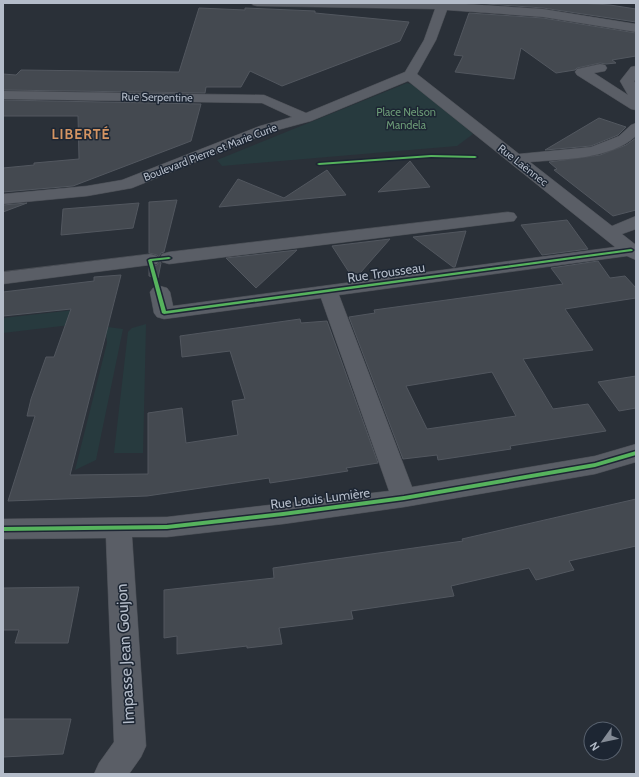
<svg xmlns="http://www.w3.org/2000/svg" width="639" height="777" font-family="Cabin,sans-serif">
<style>
.green{fill:#273a3e}
.building{fill:#444950;stroke:#52575f;fill-rule:evenodd}
.lines{fill:none;stroke-linecap:round;stroke-linejoin:round}
.minor-casing{stroke:#484c53;stroke-width:1}
.minor{fill:#5a5e66;fill-rule:evenodd}
.cycleway-casing{stroke:#1d2633;stroke-width:3}
.cycleway{fill:#56b35d;fill-rule:evenodd}
.labels{text-anchor:middle;dominant-baseline:central;stroke-width:3;stroke-linejoin:round;paint-order:stroke}
.far-street-label{font-size:11px;fill:#b4bcc9;stroke:#1d2633}
.far-park-label{font-size:11px;fill:#6b9a76;stroke:#1d2633}
.street-label{font-size:13px;fill:#b4bcc9;stroke:#1d2633}
.far-district-label{font-size:14px;font-weight:bold;letter-spacing:1px;fill:#d59563;stroke:#1d2633}
.near-street-label{font-size:16px;fill:#b4bcc9;stroke:#1d2633}
</style>
<rect width="100%" height="100%" fill="#2a3038"/>
<g class="green">
<polygon points="407,83 420,87 473,134 457,146 222,166 217,160"/>
<polygon points="101,307 104,321 3,333 3,318"/>
<polygon points="146,324 143,453 114,453 128,332 132,328"/>
<polygon points="108,327 123,329 96,460 75,470 107,343 106,332 87,331"/>
</g>
<g class="building">
<polygon points="473,3 579,3 610,5 636,9 636,22 543,8"/>
<polygon points="199,8 245,10 245,8 315,11 315,13 409,22 400,41 282,86 250,71 241,87 206,87 205,93 3,90 3,74 16,75 21,70 179,72"/>
<polygon points="469,13 543,18 636,33 636,56 612,60 616,63 606,64 600,63 577,68 575,70 556,73 521,48 514,79 455,72 463,56 454,55"/>
<polygon points="3,100 201,104 191,141 73,186 3,192 3,168 34,165 34,163 79,159 78,116 3,116"/>
<polygon points="599,118 626,127 618,135 591,146 545,150"/>
<polygon points="636,138 636,210 613,216 554,170 557,169 549,162 600,155 626,145"/>
<polygon points="410,161 430,187 378,192"/>
<polygon points="327,170 346,195 219,207 238,179 284,198"/>
<polygon points="177,200 164,252 161,253 159,257 157,255 149,253 149,202"/>
<polygon points="27,203 3,212 3,205"/>
<polygon points="139,203 133,228 61,235 63,209"/>
<polygon points="567,220 588,249 542,255 521,225"/>
<polygon points="466,231 455,267 453,267 413,237"/>
<polygon points="390,239 354,280 332,246"/>
<polygon points="297,250 256,288 226,258"/>
<polygon points="160,261 161,263 158,278 149,276 149,267 157,265"/>
<path d="M598 261 610 278 625 276 636 288V298L565 309 593 350 523 359 553 409 588 404 606 431 510 446 511 449 438 460 437 455 403 459 349 317 375 313 374 310 563 284 551 268ZM492 372 516 416 427 429 406 386Z"/>
<polygon points="121,275 70,475 148,474 148,413 182,408 186,443 238,435 232,401 245,399 230,351 182,357 180,336 300,319 301,323 327,321 378,463 346,468 348,471 270,483 269,478 147,496 8,501 35,416 27,416 31,399 46,357 54,357 71,309 3,316 3,292 94,281 94,277"/>
<polygon points="636,376 636,408 619,411 598,382"/>
<polygon points="636,499 636,546 569,561 574,570 536,580 529,568 451,586 454,596 351,611 353,619 279,628 282,644 247,648 247,646 177,654 177,636 164,638 164,590 274,578 273,568 463,541 462,539"/>
<polygon points="79,587 68,643 15,643 19,630 3,630 3,588"/>
<polygon points="3,719 71,719 63,754 3,757"/>
</g>
<g class="lines">
<g class="minor-casing">
<g id="minor">
<path d="M251 3H450L543 9 636 24V32L543 17 447 10 436 40 417 74 519 154 591 147 619 136 631 125 636 123V136C610 160 563 159 530 162L612 226 636 216V229L622 234 636 245V260L627 256 339 295 412 487 595 456 636 444V462L595 474 404 507 283 524 167 537H132L146 746 141 757 129 774H94L99 763 114 742 106 538 3 539V519L167 517 389 491 321 298 164 319 157 317 154 313 150 292 153 288 160 286 167 288 170 292 173 306 615 247 408 81 311 121 270 132 132 188 87 196 3 204V194L87 186 122 180 260 126 292 117 262 103 3 99V91L264 95 306 113 405 72 424 40 435 9 257 6 253 5Z"/>
<polygon points="600,64 605,65 607,68 605,71 594,73 628,95 620,81 631,67 636,66 636,79 634,81 636,84 636,110 631,109 577,75 575,72 577,69"/>
<polygon points="508,212 514,213 517,217 514,221 169,264 162,262 160,258 162,254 169,252"/>
<polygon points="150,254 157,256 159,260 157,264 3,284 3,272"/>
</g>
</g>
<use href="#minor" class="minor"/>
<g class="cycleway-casing">
<g id="cycleway">
<polygon points="431,155 475,156 477,157 475,158 431,157 319,165 317,164 319,163"/>
<polygon points="631,249 633,250 632,251 164,314 162,313 148,260 150,259 169,257 171,258 169,259 152,261 166,311"/>
<polygon points="636,451 636,455 595,467 404,500 283,516 167,529 3,531 3,527 167,525 283,512 404,496 595,463"/>
</g>
</g>
<use href="#cycleway" class="cycleway"/>
</g>
<g class="labels">
<g class="far-street-label">
<text transform="translate(157 97) rotate(1)">Rue Serpentine</text>
<text transform="translate(210 152) rotate(-21)">Boulevard Pierre et Marie Curie</text>
<text transform="translate(523 165) rotate(38)">Rue Laënnec</text>
</g>
<g class="far-park-label">
<text x="406" y="112">Place Nelson<tspan x="406" dy="13">Mandela</tspan></text>
</g>
<g class="street-label">
<text transform="translate(386 272) rotate(-8)">Rue Trousseau</text>
<text transform="translate(320 498) rotate(-7)">Rue Louis Lumière</text>
</g>
<g class="far-district-label">
<text x="81" y="134">LIBERTÉ</text>
</g>
<g class="near-street-label">
<text transform="translate(125 654) rotate(-93)">Impasse Jean Goujon</text>
</g>
</g>
<rect width="639" height="777" fill="none" stroke="#b4bcc9" stroke-width="8"/>
<g transform="translate(603 741) rotate(237)"><circle r="19" fill="#1d2633" stroke="#59626f"/>
<path d="M0-3L7 15L0 10L-7 15Z" fill="#848b96"/>
<text y="-6" font-size="11" font-weight="bold" text-anchor="middle" fill="#b4bcc9">N</text>
</g>
</svg>
